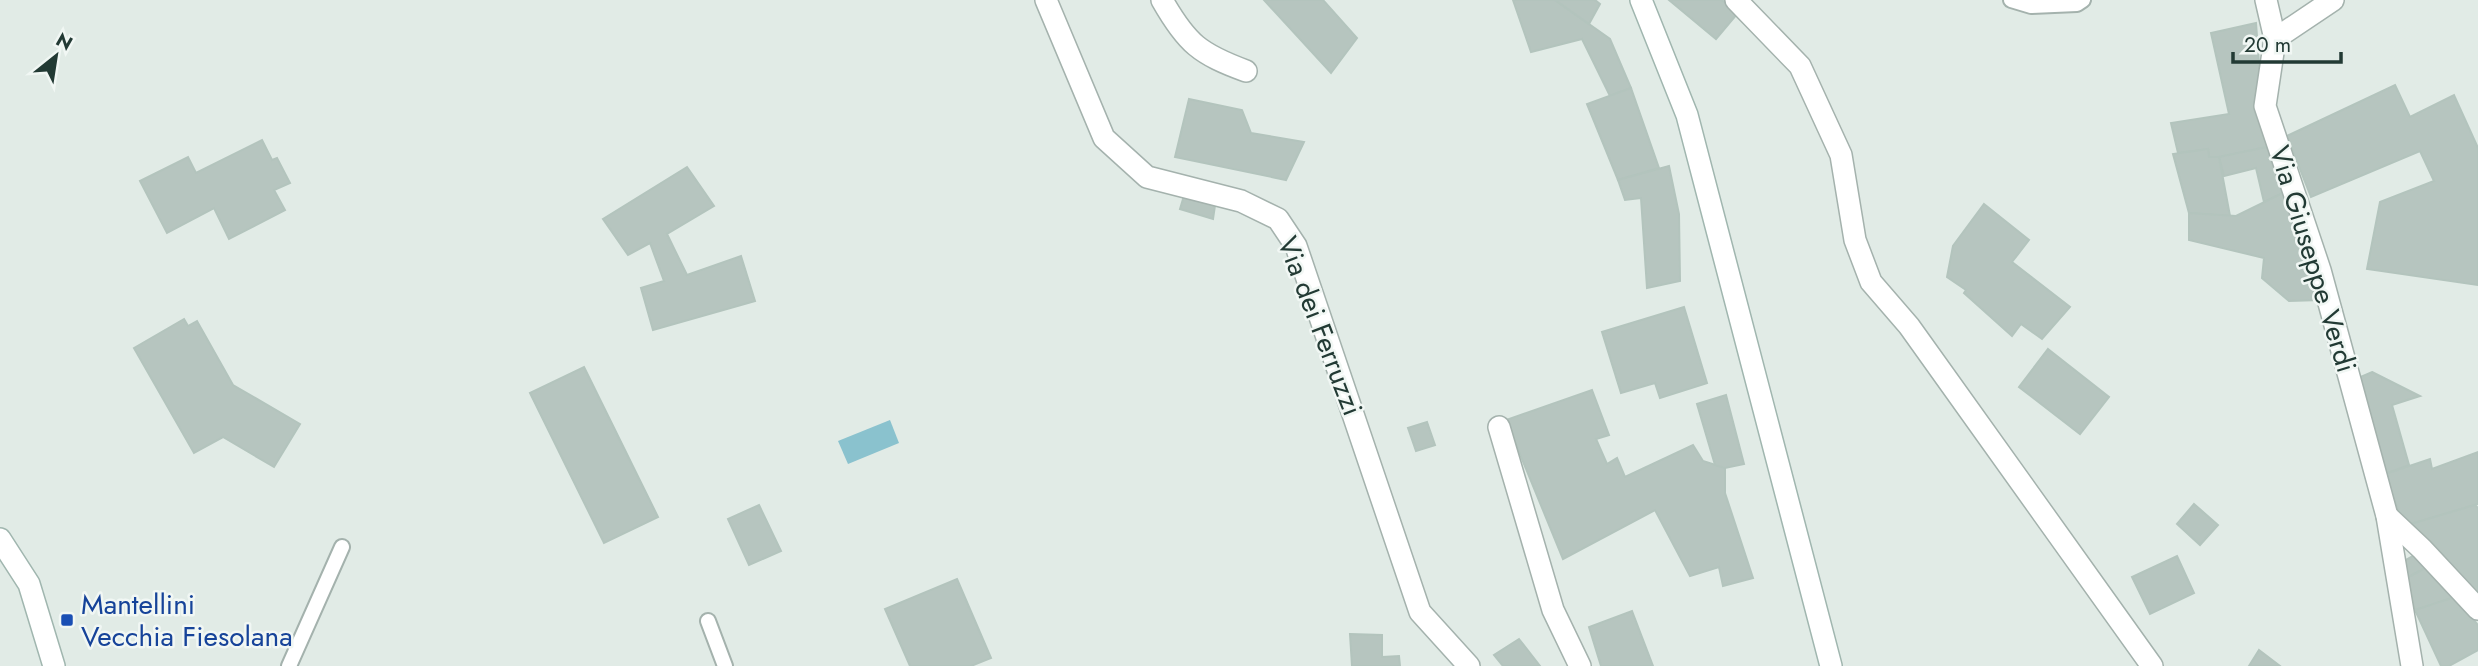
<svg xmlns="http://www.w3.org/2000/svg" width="2478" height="666" font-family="Jost,sans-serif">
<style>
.water{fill:#8ac2ce}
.building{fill:#b6c5bf;stroke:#b3c4bd;stroke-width:2}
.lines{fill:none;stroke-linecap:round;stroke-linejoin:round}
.service-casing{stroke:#a4b2ad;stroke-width:18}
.minor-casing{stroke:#a4b2ad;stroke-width:24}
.secondary-casing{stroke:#a0b6af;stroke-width:24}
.service{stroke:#fff;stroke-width:14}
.minor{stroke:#fff;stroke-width:21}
.secondary{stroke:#fff;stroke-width:21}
.transit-dot{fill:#1a4fb4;stroke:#f1f7f4;stroke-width:2.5}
.labels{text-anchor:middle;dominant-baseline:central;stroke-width:5;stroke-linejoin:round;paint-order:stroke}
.street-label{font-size:28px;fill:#223a34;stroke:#f1f7f4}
.transit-label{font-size:28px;fill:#164399;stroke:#f1f7f4;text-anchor:start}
</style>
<rect width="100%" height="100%" fill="#e1ebe6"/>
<polygon class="water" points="890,420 899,443 848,464 838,441"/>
<g class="building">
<polygon points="1264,0 1323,0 1357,38 1331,73"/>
<polygon points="1513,0 1555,0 1610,39 1631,88 1610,96 1582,39 1531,52"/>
<polygon points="1555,0 1595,0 1600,4 1589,24"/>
<polygon points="1669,0 1722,0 1738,13 1716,39"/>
<polygon points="2256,23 2263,116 2272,146 2219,157 2209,157 2208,149 2178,153 2171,123 2229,114 2211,33"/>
<polygon points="2395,85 2410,117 2454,95 2478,148 2478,285 2367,269 2380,202 2434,181 2420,151 2311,197 2287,136"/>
<polygon points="1631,88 1659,168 1618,180 1587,104"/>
<polygon points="1189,99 1242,110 1251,133 1304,142 1286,180 1175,157"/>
<polygon points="262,140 272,160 277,158 290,183 274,190 285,210 229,239 214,208 167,233 140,181 188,157 196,173"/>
<polygon points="2272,146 2287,191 2264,202 2256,168 2224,176 2219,157"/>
<polygon points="2208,149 2209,157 2219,157 2230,216 2189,213 2173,154"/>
<polygon points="1669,166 1679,214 1680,281 1647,288 1641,198 1625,200 1618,180"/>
<polygon points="687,167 714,206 667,234 687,275 741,256 755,301 653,330 641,288 664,281 650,243 628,255 603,219"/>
<polygon points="1186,189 1216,199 1213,219 1180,209"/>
<polygon points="2287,191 2320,300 2289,301 2262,278 2264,258 2189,240 2189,213 2236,216"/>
<polygon points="1984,204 2029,240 2012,262 2070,307 2042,339 2021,324 2012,336 1964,293 1966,290 1947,277 1953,246"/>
<polygon points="1684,307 1707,383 1660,398 1655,383 1621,393 1602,332"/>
<polygon points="184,319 188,326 197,321 233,385 300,424 274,467 223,437 194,453 134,348"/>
<polygon points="2048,349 2109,397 2080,434 2019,387"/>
<polygon points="584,367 658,517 604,543 530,393"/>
<polygon points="2372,372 2420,396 2392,405 2409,465 2385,474 2358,378"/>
<polygon points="1592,390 1609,435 1596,439 1607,464 1617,458 1625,477 1693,445 1703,461 1725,468 1725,493 1753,578 1723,586 1719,567 1690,576 1655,510 1563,559 1506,420"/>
<polygon points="1726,395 1744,464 1725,468 1715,465 1697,404"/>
<polygon points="1427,422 1435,445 1416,451 1408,428"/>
<polygon points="2478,452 2478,504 2404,526 2385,474 2430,459 2432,469"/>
<polygon points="2194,504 2218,525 2200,545 2177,524"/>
<polygon points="759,505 781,551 749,565 728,519"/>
<polygon points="2475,505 2478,508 2478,591 2473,595 2404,526"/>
<polygon points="2420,552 2429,566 2405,579 2397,565"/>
<polygon points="2177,556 2194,593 2150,614 2132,577"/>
<polygon points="2429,566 2455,597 2415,610 2405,579"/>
<polygon points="957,579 991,658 971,666 910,666 885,609"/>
<polygon points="2455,597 2478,625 2478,650 2449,666 2441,666 2415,610"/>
<polygon points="1632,611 1653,666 1601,666 1589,627"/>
<polygon points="1350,634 1382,635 1382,657 1399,656 1400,666 1352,666"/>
<polygon points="1519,639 1540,666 1503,666 1494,655"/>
<polygon points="2259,650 2280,666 2249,666"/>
</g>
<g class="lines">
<g class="service-casing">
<g id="service">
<polyline points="2011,0 2031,6 2077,4 2083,0"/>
<polyline points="708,621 725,666"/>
<polyline points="289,666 342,547"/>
</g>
</g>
<g class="minor-casing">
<g id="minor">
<polyline points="1046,0 1104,138 1147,177 1241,201 1278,219 1296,246 1420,612 1469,666"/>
<path d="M1162 0C1187 44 1200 54 1246 71"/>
<polyline points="1736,0 1800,66 1841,155 1855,240 1871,282 1909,326 2152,666"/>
<polyline points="2266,0 2275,39 2265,106 2320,270 2387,516 2412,666"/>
<polyline points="2275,39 2333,0"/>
<polyline points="1499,427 1553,610 1580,666"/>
<polyline points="2387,516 2422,549 2478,609"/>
</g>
</g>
<g class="secondary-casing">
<g id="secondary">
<polyline points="1641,0 1687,115 1831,666"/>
<polyline points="0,539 29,584 54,666"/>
</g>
</g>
<use href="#service" class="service"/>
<use href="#minor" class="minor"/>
<use href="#secondary" class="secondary"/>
</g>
<rect class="transit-dot" x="60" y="613" width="14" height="14" rx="3.5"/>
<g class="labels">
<g class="street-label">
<text transform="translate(2313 259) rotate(73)">Via Giuseppe Verdi</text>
<text transform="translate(1320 326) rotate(69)">Via dei Ferruzzi</text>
</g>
<g class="transit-label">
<text x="81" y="604">Mantellini<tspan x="81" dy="32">Vecchia Fiesolana</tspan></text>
</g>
</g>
<g transform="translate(56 56) rotate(30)" stroke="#f1f7f4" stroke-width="5" paint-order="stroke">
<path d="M0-5L12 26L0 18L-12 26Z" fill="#223a34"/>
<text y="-10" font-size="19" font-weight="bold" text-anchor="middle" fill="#223a34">N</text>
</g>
<path d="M2233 52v10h108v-10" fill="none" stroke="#223a34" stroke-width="3.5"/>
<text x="2244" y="52" font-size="21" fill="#223a34" stroke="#f1f7f4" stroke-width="5" paint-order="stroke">20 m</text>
</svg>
